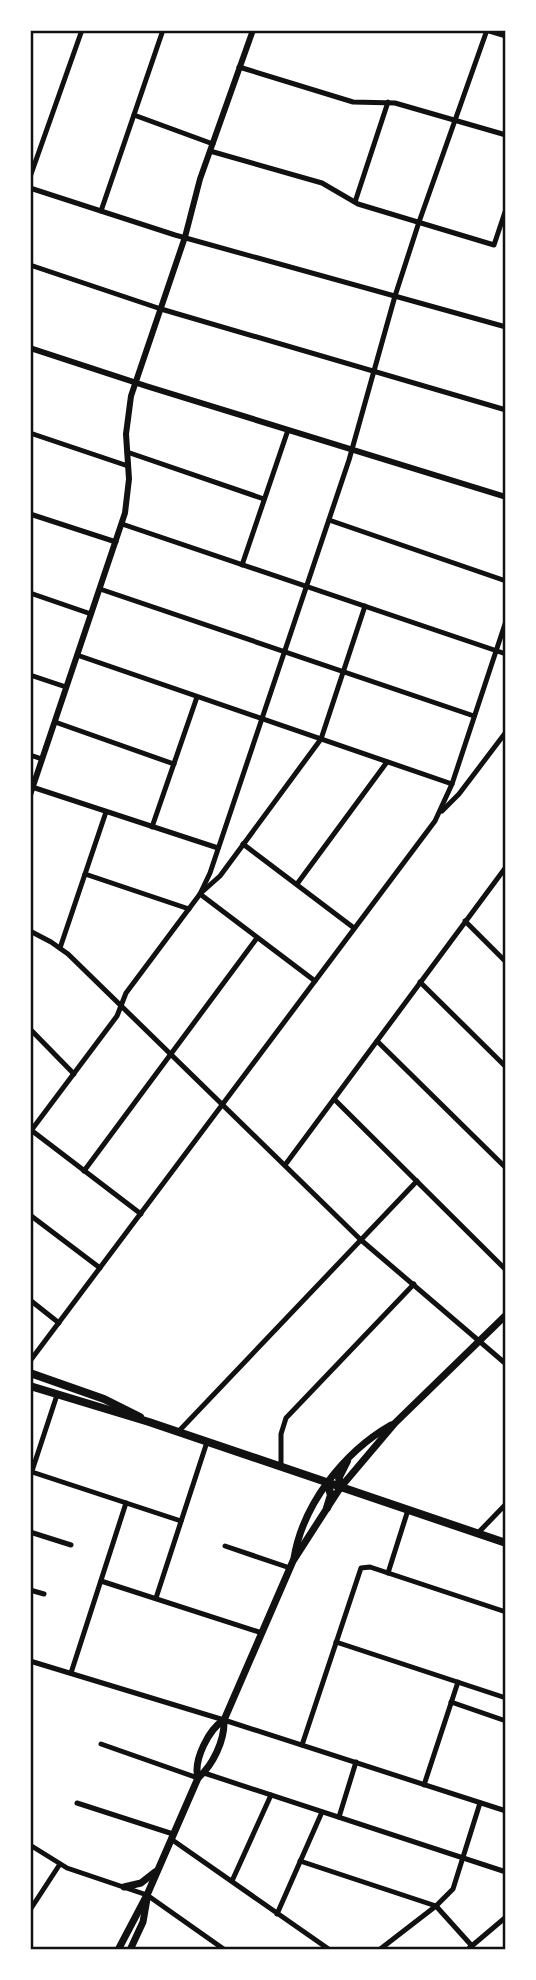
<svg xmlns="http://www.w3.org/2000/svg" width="536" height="1980" font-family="Lato,sans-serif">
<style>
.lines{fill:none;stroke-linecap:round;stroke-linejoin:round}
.minor{stroke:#111;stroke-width:5}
.tertiary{stroke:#111;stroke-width:6}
.secondary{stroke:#111;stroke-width:7}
.primary{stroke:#111;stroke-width:8}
.neatline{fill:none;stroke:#111;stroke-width:2.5}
</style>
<rect width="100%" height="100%" fill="#fff"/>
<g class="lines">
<g class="minor">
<polyline points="486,30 506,36"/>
<polyline points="239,67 353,102 395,103 506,135"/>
<polyline points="134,115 213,144"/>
<polyline points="210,151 322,183 358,204 494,245 506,209"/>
<polyline points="30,177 82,30"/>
<polyline points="30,188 175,235 506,327"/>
<polyline points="355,202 388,102"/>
<polyline points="101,211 163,30"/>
<polyline points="30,265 161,309 506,410"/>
<polyline points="30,433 128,466"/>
<polyline points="127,452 264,499"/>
<polyline points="30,514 116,542"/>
<polyline points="329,520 506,581"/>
<polyline points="122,524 506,654"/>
<polyline points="242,565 288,430"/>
<polyline points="100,589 474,716"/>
<polyline points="30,593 91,614"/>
<polyline points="77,655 452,784"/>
<polyline points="30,675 66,687"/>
<polyline points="55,722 174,764"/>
<polyline points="30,755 42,759"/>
<polyline points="32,787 218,848"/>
<polyline points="442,811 459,794 506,732"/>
<polyline points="152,827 197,697"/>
<polyline points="243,844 354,928"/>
<polyline points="85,874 189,909"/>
<polyline points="297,884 387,762"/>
<polyline points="202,892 220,876 321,739 365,606"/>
<polyline points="200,894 315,981"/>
<polyline points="465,921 506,962"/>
<polyline points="30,931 51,942 68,954 361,1240 506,1364"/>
<polyline points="60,948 106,812"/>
<polyline points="420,982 506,1067"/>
<polyline points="30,1029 74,1074"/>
<polyline points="377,1041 506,1168"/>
<polyline points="334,1099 506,1270"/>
<polyline points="31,1130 141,1214"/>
<polyline points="30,1132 117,1016 126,993 200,894 210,873 349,460 395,296 419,222 487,30"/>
<polyline points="285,1165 506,867"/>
<polyline points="84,1171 257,938"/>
<polyline points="30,1215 100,1268"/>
<polyline points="30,1300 59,1323"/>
<polyline points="30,1361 435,821 452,784 506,621"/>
<polyline points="178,1432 417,1181"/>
<polyline points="281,1467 281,1434 286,1418 414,1284"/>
<polyline points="32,1472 181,1521"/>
<polyline points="30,1477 57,1395"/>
<polyline points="30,1532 71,1545"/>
<polyline points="477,1534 506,1504"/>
<polyline points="225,1546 290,1568"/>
<polyline points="388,1573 408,1510"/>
<polyline points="101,1581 262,1633"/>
<polyline points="30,1590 44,1594"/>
<polyline points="156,1598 207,1442"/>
<polyline points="336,1642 506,1698"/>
<polyline points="30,1661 224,1720 506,1811"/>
<polyline points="71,1673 126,1503"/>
<polyline points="451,1702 506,1721"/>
<polyline points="101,1744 198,1778"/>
<polyline points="302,1745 361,1568 370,1567 506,1612"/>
<polyline points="204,1773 506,1872"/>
<polyline points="424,1785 458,1682"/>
<polyline points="77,1803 173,1834"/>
<polyline points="339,1817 356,1762"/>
<polyline points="171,1839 330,1950"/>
<polyline points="30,1845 67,1868 147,1895 225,1950"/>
<polyline points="300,1861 436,1906 472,1946"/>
<polyline points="232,1881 271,1795"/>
<polyline points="30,1910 60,1864"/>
<polyline points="277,1914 322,1812"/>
<polyline points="379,1950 436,1906 453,1889 480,1803"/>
<polyline points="467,1950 506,1917"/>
</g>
<g class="tertiary">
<polyline points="30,348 146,386 506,497"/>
<polyline points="30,795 125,513 129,479 126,434 131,396 185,237 200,179 253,30"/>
</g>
<g class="secondary">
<path d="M294 1558C303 1504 344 1452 391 1425"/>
<path d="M198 1778C193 1760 209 1729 224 1720"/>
<polyline points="124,1887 141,1883 155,1872"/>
<path d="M118 1950 147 1895 198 1778C213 1765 225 1740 224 1720L293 1561 340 1488 395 1423 506 1315"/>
<polyline points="130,1950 143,1922 147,1899"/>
</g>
<g class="primary">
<polyline points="30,1373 104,1399 140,1417"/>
<polyline points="30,1386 149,1422 506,1543"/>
<polyline points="327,1483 331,1495 327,1508"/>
<polyline points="340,1488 339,1477 347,1461"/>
</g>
</g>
<rect width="536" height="1980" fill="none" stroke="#ffffff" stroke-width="63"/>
<rect x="32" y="32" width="472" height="1916" class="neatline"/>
</svg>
